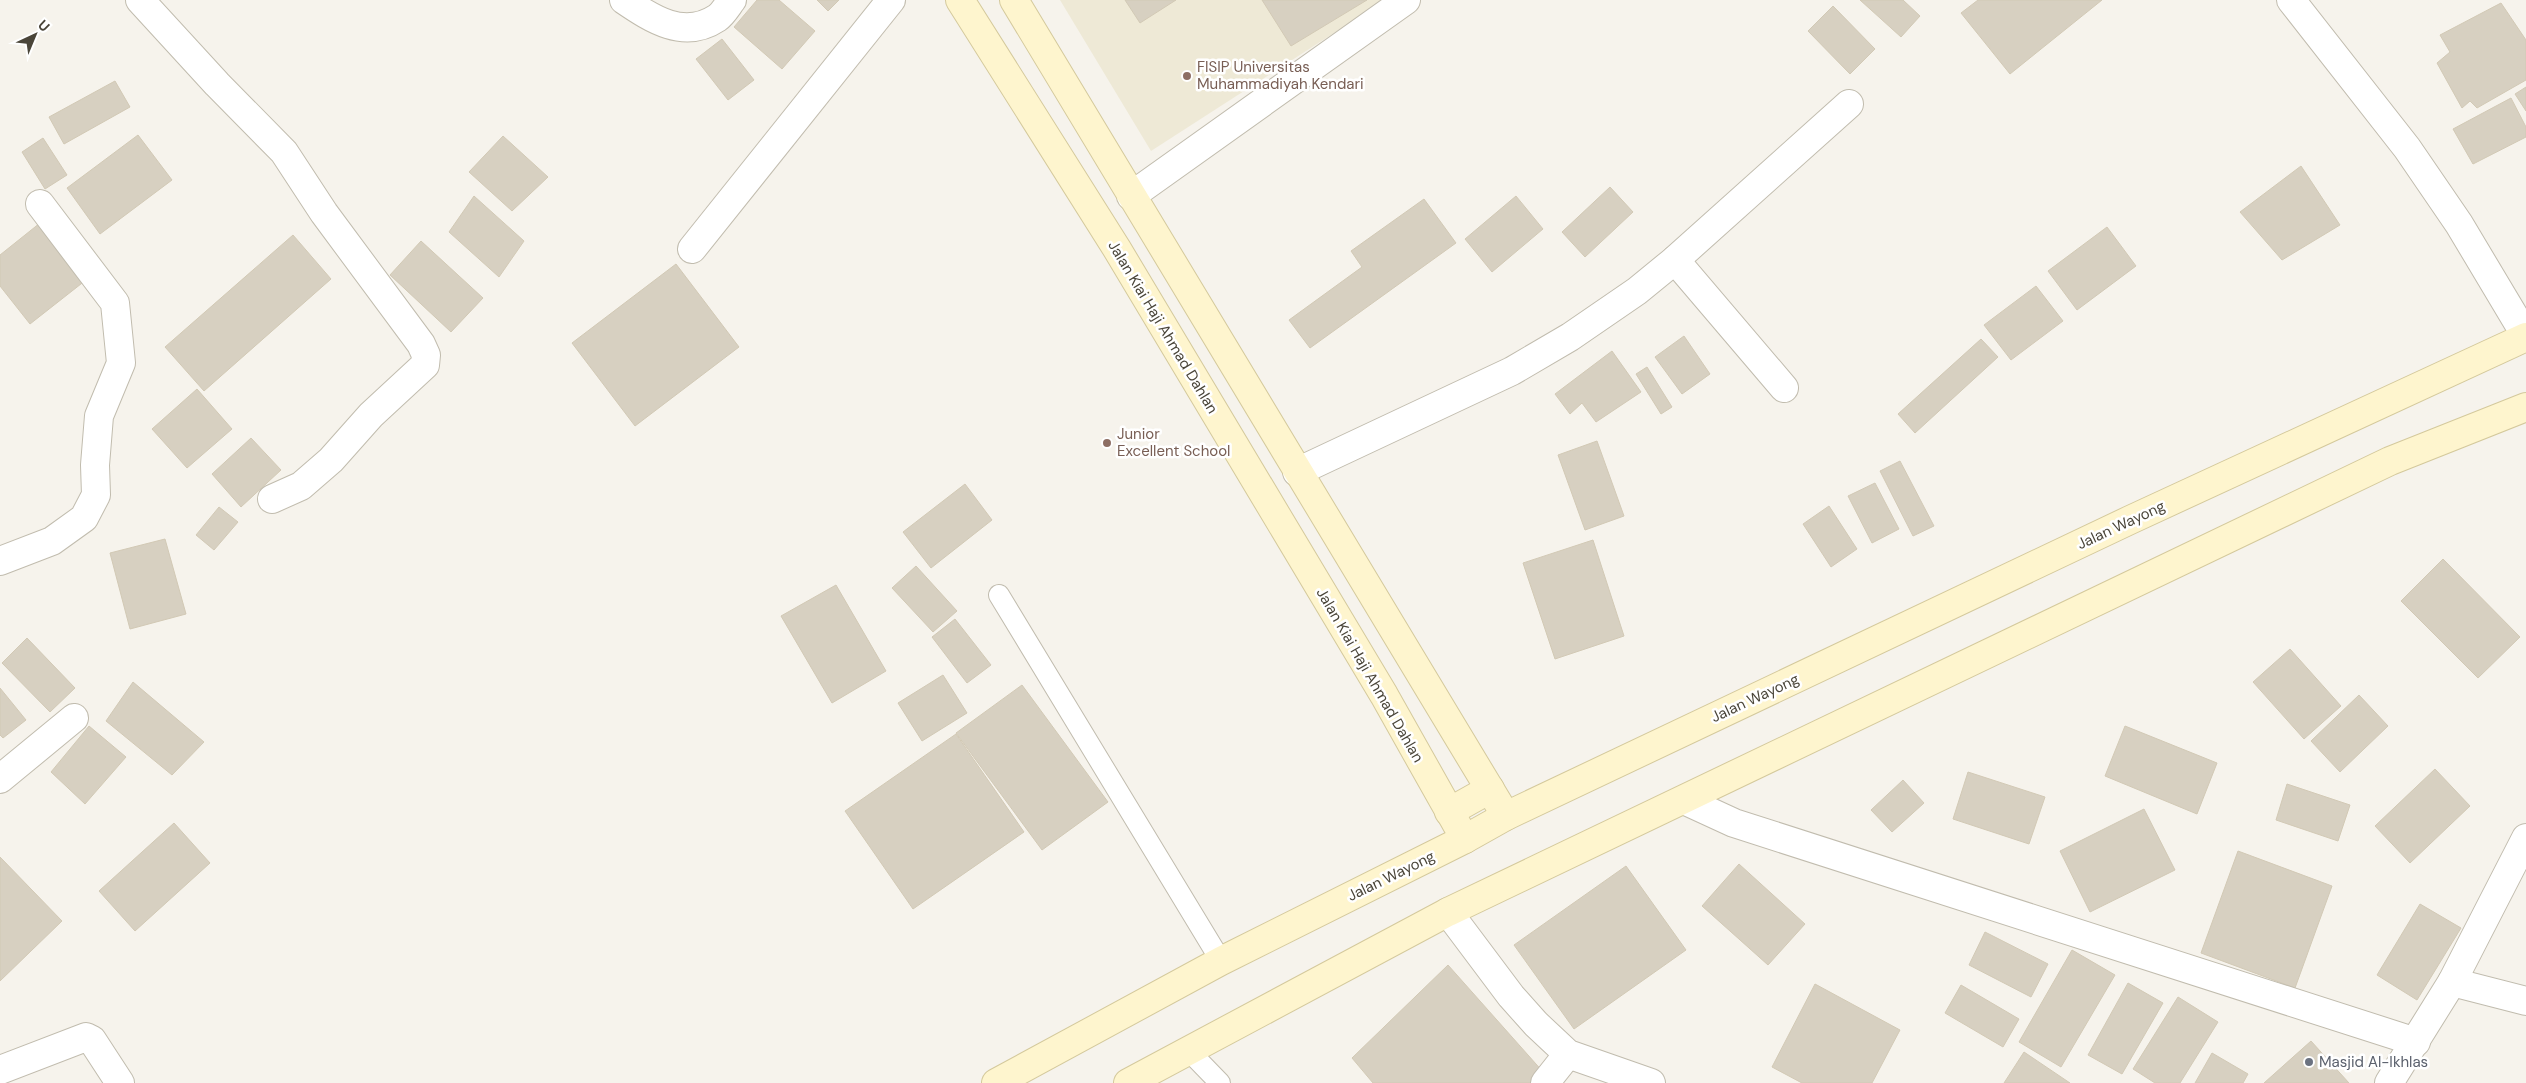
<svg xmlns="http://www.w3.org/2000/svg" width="2526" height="1083" font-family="'DM Sans',sans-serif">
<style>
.education{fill:#eee9d6}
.building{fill:#d7d0c1;stroke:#d2c9b5}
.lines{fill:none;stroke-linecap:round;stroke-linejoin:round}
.lane-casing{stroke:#c1bcae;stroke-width:22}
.street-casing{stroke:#c1bcae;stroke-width:30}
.secondary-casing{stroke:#d4c99c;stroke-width:30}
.lane{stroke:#fff;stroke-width:20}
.street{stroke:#fff;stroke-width:28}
.secondary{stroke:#fef5ce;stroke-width:28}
.education-dot{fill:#8d6e63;stroke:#fff;stroke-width:2}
.worship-dot{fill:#6b7280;stroke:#fff;stroke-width:2}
.labels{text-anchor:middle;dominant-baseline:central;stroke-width:5;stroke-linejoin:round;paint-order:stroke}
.education-label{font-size:15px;fill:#785e54;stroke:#fff;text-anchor:start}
.street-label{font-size:15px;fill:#4a4539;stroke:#fff}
.worship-label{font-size:15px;fill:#5b616d;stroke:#fff;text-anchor:start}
</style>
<rect width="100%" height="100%" fill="#f6f3ec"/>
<polygon class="education" points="1060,0 1385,0 1151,151"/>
<g class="building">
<polygon points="757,0 779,0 815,31 782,69 734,27"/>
<polygon points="817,0 839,0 828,11"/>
<polygon points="1125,0 1176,0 1140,23"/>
<polygon points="1262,0 1367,0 1291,46"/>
<polygon points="1860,0 1903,0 1920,16 1901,37"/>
<polygon points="1978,0 2102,0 2010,74 1961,13"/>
<polygon points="2501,3 2526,40 2526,80 2477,108 2470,101 2462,108 2437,63 2450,52 2440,35"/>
<polygon points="1833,6 1875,49 1850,74 1808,31"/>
<polygon points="722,39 754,80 728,100 696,59"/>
<polygon points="115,81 130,107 64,144 49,117"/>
<polygon points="2526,87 2526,111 2515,94"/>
<polygon points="2511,98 2526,127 2526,137 2473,164 2453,129"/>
<polygon points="138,135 172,180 100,234 67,188"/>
<polygon points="503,136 548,177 512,211 469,172"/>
<polygon points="43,138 67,175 45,189 22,152"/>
<polygon points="2301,166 2340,225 2282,260 2240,212"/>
<polygon points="1610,187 1633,212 1585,257 1562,232"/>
<polygon points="474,196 524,241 499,277 449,232"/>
<polygon points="1516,196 1543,229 1492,272 1465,239"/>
<polygon points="1424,199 1456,243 1310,348 1289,320 1362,267 1351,251"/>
<polygon points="40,223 86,280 30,324 0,286 0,255"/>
<polygon points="2107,227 2136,266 2077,310 2048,271"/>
<polygon points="293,235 331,279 204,391 165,347"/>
<polygon points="421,241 483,298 451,332 390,275"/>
<polygon points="676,264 739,347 635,426 572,343"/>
<polygon points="2036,286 2063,321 2011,360 1984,325"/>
<polygon points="1684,336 1710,374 1682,394 1655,357"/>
<polygon points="1981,339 1998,357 1915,433 1898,414"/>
<polygon points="1612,351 1641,392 1596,422 1582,403 1570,414 1555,394"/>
<polygon points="1647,367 1672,407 1661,414 1636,374"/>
<polygon points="197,389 232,429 187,468 152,429"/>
<polygon points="251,438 281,470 241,507 212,474"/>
<polygon points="1597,441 1624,516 1585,530 1558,455"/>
<polygon points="1900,461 1934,526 1913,536 1880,471"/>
<polygon points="1875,483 1899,529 1872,543 1848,496"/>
<polygon points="965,484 992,520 931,568 903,532"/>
<polygon points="1829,506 1857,549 1831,567 1803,524"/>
<polygon points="219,507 238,522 214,550 196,535"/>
<polygon points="165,539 186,614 130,629 110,553"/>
<polygon points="1593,540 1624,636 1555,659 1523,563"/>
<polygon points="2443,559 2520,637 2478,678 2401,601"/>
<polygon points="916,566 957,611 933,632 892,588"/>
<polygon points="836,585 886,671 832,703 781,616"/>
<polygon points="955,619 991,665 967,683 932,637"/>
<polygon points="27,638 75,688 50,712 2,663"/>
<polygon points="2290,649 2341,706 2304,739 2253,682"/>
<polygon points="943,675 967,713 922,741 898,703"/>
<polygon points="133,682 204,742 172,775 106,721"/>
<polygon points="1022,685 1108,802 1042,850 956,733"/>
<polygon points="0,688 26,720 3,738 0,735"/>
<polygon points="2359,695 2388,726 2340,772 2311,741"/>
<polygon points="89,726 126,757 85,804 51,772"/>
<polygon points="2125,726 2217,763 2197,814 2105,776"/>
<polygon points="956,734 1024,832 913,909 845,811"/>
<polygon points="2435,769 2470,806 2410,863 2375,826"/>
<polygon points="1968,772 2045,797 2029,844 1953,819"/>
<polygon points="1903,780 1924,803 1892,832 1871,810"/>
<polygon points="2287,784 2350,805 2338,841 2276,820"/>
<polygon points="2144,809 2175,870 2090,912 2060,851"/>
<polygon points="174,823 210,863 135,931 99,891"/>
<polygon points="2238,851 2332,886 2295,988 2201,953"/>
<polygon points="0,857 62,921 0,981"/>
<polygon points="1739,864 1805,924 1768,965 1702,906"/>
<polygon points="1626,866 1686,950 1574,1029 1514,945"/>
<polygon points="2420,904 2461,928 2417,1000 2377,975"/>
<polygon points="1985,932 2048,964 2031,997 1969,965"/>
<polygon points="2072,950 2115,975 2061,1067 2019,1042"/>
<polygon points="1448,965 1544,1073 1535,1083 1373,1083 1352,1058"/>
<polygon points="2128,983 2163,1003 2122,1074 2088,1055"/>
<polygon points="1815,984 1900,1030 1872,1083 1802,1083 1772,1067"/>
<polygon points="1961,985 2019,1019 2003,1047 1945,1013"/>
<polygon points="2178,997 2218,1022 2180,1083 2155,1083 2133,1069"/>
<polygon points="2311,1041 2349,1083 2264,1083"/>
<polygon points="2024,1052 2070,1083 2004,1083"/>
<polygon points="2212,1053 2248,1074 2243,1083 2195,1083"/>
</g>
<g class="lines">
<g class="lane-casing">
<g id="lane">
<polyline points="999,595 1221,961"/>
<polyline points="1189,1051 1220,1083"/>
</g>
</g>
<g class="street-casing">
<g id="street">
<polyline points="140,0 217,84 284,152 324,213 421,344 426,355 425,365 371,415 331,460 301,486 272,499"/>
<path d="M624 0C652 19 684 40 717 18 723 14 728 5 732 0"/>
<polyline points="2291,0 2407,148 2459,224 2526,336"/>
<polyline points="1131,196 1406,0"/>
<polyline points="692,249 891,0"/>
<polyline points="1675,260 1784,388"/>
<polyline points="1297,472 1512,371 1570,337 1637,291 1675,260 1849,104"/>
<polyline points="0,561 52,541 84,518 96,495 95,465 99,416 121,363 115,303 40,204"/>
<polyline points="0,779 74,718"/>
<polyline points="1684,800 1734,823 2416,1042"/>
<polyline points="1448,912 1511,996 1536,1024 1568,1054 1651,1083"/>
<polyline points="2452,982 2526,1001"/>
<polyline points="0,1070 86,1037 92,1040 120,1083"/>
<polyline points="1545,1083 1568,1054"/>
<polyline points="2389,1083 2452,982 2526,838"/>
</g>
</g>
<g class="secondary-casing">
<g id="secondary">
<polyline points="960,0 1117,249 1384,695 1465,839"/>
<polyline points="1014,0 1506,816"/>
<polyline points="1449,812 1490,789"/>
<polyline points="996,1083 1221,961 1465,839 1506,816 2130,520 2526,337"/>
<polyline points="1128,1083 1448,912 2390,461 2526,407"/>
</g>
</g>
<use href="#lane" class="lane"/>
<use href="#street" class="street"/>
<use href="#secondary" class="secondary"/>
</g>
<g class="education-dot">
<circle cx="1187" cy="76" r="5"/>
<circle cx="1107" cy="443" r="5"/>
</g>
<circle class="worship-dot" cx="2309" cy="1062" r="5"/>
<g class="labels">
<g class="education-label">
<text x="1197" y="67">FISIP Universitas<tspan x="1197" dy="17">Muhammadiyah Kendari</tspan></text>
<text x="1117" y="434">Junior<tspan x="1117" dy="17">Excellent School</tspan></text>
</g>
<g class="street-label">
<text transform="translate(1163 327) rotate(59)">Jalan Kiai Haji Ahmad Dahlan</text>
<text transform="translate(2121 525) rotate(-25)">Jalan Wayong</text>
<text transform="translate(1370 675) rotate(60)">Jalan Kiai Haji Ahmad Dahlan</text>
<text transform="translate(1755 698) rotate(-25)">Jalan Wayong</text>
<text transform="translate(1391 876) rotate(-26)">Jalan Wayong</text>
</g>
<g class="worship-label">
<text x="2319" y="1062">Masjid Al-Ikhlas</text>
</g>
</g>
<g transform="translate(35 35) rotate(44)" stroke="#ffffff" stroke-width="4" paint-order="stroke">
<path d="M0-4L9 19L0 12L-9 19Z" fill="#4a4539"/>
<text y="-8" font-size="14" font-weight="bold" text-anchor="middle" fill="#4a4539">U</text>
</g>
</svg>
